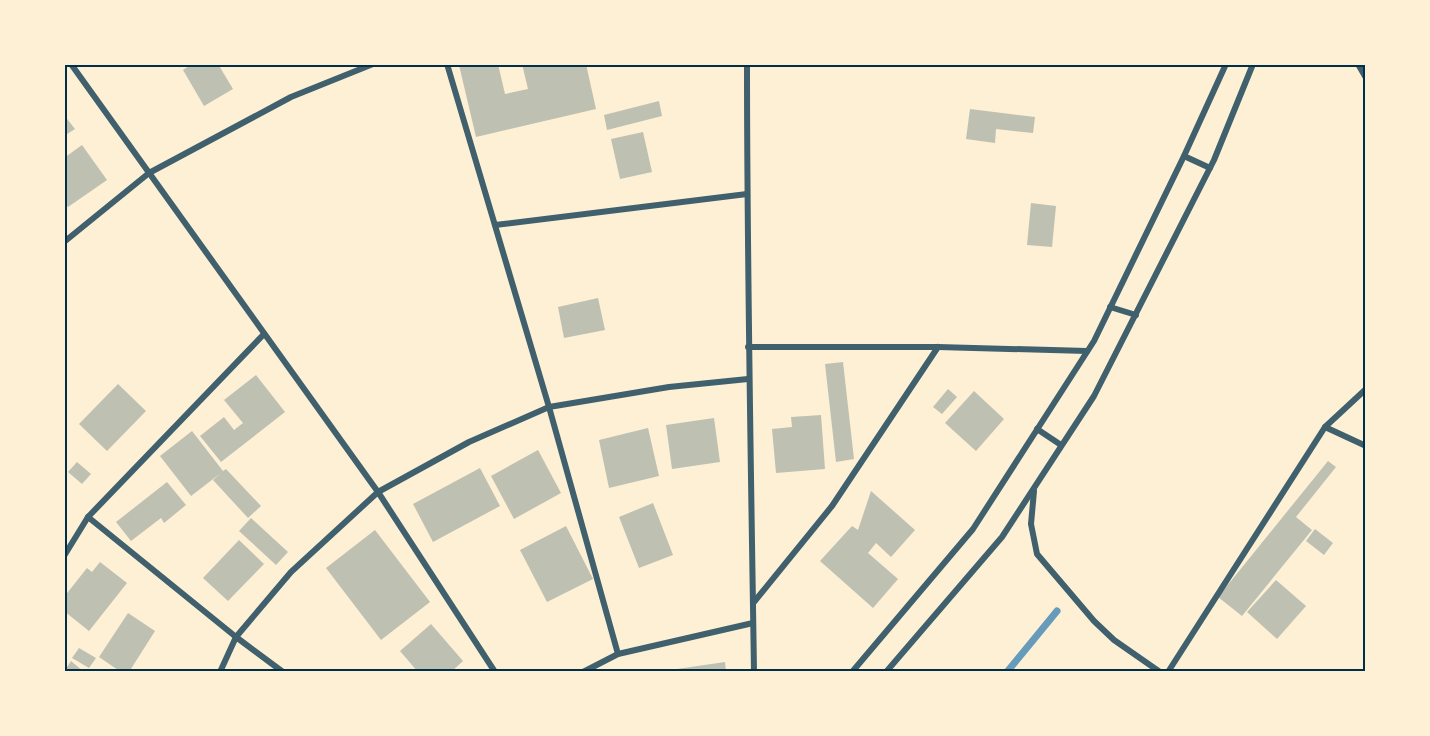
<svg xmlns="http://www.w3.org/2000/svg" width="1430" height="736" font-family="Quicksand,sans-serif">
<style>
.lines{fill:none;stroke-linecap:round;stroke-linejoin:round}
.stream{stroke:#669bbc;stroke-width:7}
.building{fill:#bec0b2}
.minor{stroke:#3f606c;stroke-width:6}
.neatline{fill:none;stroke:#003049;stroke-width:2}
</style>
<rect width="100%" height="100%" fill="#fdf0d5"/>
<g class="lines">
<polyline class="stream" points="1007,672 1057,611"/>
</g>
<g class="building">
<polygon points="192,64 218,64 233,89 204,106 183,70"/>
<polygon points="498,64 505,94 528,89 522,64 586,64 596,109 476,137 459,65"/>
<polygon points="659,101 662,116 607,130 604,115"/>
<polygon points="970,109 1035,117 1033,133 996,129 995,143 966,139"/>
<polygon points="64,115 75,129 64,136"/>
<polygon points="643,132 652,172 620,179 611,139"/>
<polygon points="82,145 107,180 68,207 64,202 64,158"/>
<polygon points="1031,203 1056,206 1052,247 1027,245"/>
<polygon points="598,298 605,330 564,338 558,307"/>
<polygon points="843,362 854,459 836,462 825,364"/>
<polygon points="256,375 285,412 221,462 200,436 224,417 234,430 243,423 224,400"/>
<polygon points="118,384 146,411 107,451 79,424"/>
<polygon points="948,389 957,397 942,414 933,407"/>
<polygon points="974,391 1004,419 976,451 945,423"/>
<polygon points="821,415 825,469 776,473 772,429 792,427 791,417"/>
<polygon points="714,418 720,462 672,469 666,425"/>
<polygon points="648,428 659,476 609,488 599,440"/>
<polygon points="192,431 223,471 226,469 261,506 248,518 213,480 221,473 191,496 160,456"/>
<polygon points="538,450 561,493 514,519 491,476"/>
<polygon points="1328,461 1336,467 1296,517 1312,530 1242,616 1218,597"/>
<polygon points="77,462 91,474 82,484 68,472"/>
<polygon points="480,468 500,506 433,542 413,504"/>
<polygon points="167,482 186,505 164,523 161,518 131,541 116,522"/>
<polygon points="871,491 915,530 891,557 876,543 868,553 898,579 873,608 820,561 852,526 858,530"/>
<polygon points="653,503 673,555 639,568 619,517"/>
<polygon points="251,518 288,552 276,565 239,531"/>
<polygon points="566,526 593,579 547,602 520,550"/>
<polygon points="1315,529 1333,543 1324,555 1306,541"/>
<polygon points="375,530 430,602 381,640 326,568"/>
<polygon points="239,540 264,564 228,601 203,578"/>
<polygon points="100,562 127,583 89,631 64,611 64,597 87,568 92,572"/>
<polygon points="1276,580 1306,606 1277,639 1247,612"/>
<polygon points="128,613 155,631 129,672 121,672 99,657"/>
<polygon points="431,624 463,661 451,672 418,672 400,651"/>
<polygon points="79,648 96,658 89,668 72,658"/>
<polygon points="71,661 84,672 64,672"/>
<polygon points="725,662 726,672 671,672 670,670"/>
</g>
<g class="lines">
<g class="minor">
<polyline points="71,64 378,492 495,672"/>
<polyline points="447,64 549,407 618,654"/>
<path d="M747 64C747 267 751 469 754 672"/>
<polyline points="1358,64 1366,78"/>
<polyline points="1184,156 1210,168"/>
<polyline points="495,225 747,194"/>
<polyline points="64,242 149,173 291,97 373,64"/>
<polyline points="1110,307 1136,315"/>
<polyline points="748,347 938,347 1087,351"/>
<polyline points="1325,427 1366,446"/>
<polyline points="1037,429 1061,445"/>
<polyline points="1034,491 1031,524 1037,554 1094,621 1114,640 1160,672"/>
<polyline points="88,517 236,637 283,672"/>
<polyline points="64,556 88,517 264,334"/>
<polyline points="754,602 832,506 938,347"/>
<polyline points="220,672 236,637 291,572 378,492 469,442 549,407 669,387 748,379"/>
<polyline points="583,672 618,654 753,623"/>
<polyline points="852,672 973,529 1094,341 1184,156 1226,64"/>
<polyline points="886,672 1002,537 1094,396 1214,160 1253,64"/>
<polyline points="1168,672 1325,427 1366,389"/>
</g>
</g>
<rect width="1430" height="736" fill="none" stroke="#fdf0d5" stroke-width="132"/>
<rect x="66" y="66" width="1298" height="604" class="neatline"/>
</svg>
